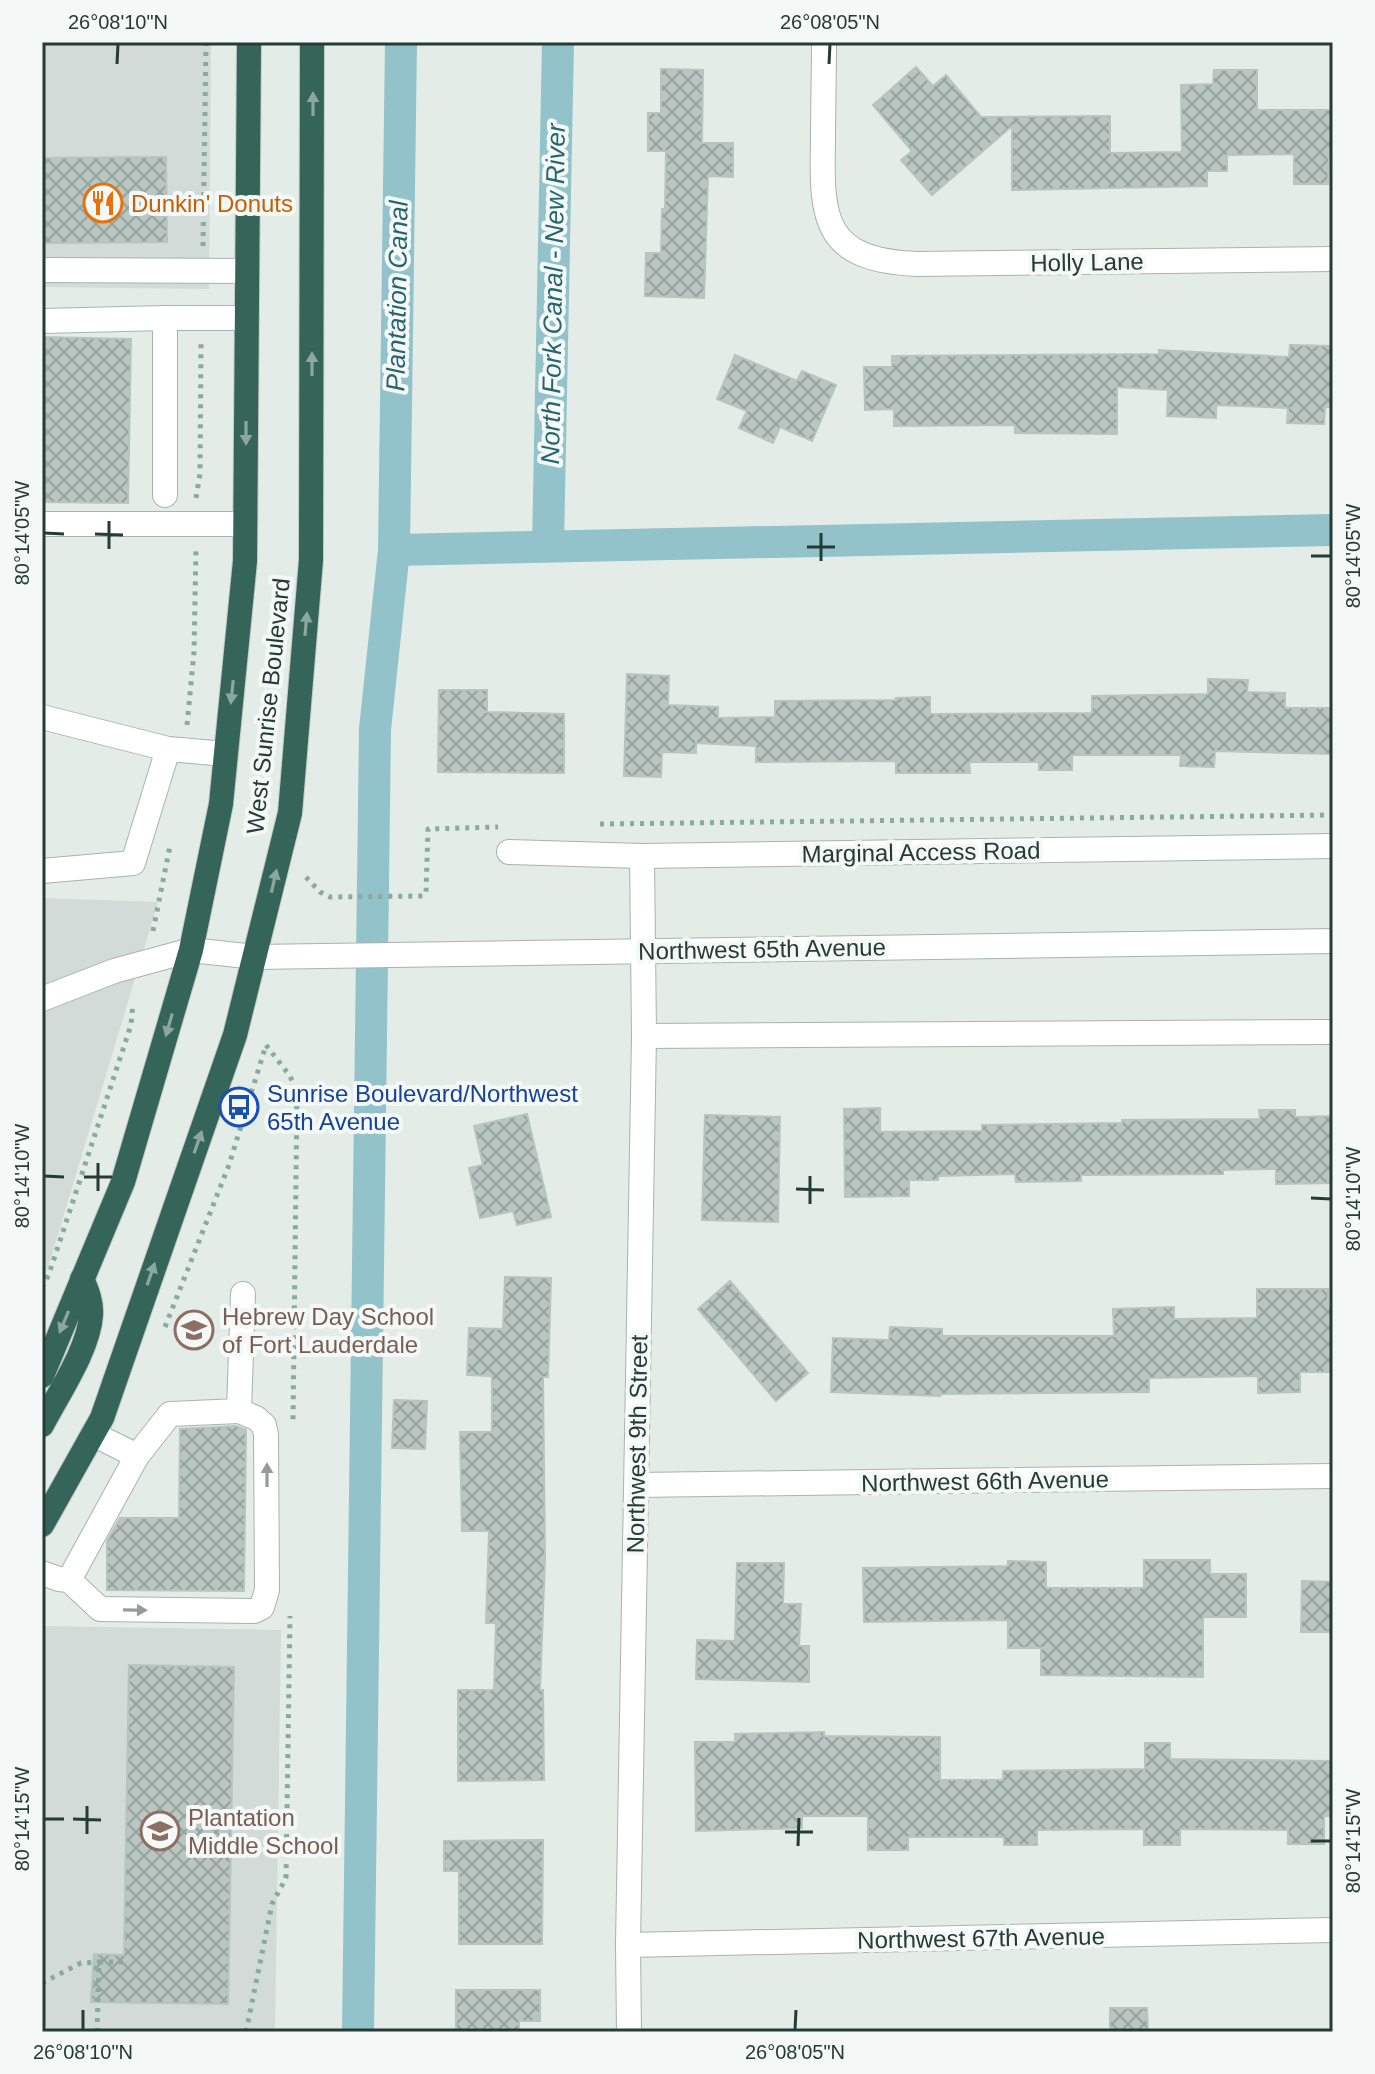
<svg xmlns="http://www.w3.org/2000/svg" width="1375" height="2074" font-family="Arial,sans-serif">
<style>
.built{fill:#d2dbd7}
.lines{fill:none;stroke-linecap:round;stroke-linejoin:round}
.canal{stroke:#92c2ca;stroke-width:32}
.building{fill:url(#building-cross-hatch);stroke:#b7c4bf;stroke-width:2}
.minor-casing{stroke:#a7b3af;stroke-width:26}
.highway-casing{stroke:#c2c8c6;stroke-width:26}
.path{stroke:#88aba0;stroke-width:5;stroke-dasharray:4 6;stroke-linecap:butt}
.minor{stroke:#fff;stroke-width:24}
.highway{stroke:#356459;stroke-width:24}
.oneway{fill:#8ba7a0}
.oneway2{fill:#929d9a}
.ticks{fill:none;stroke:#253b35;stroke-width:3}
.labels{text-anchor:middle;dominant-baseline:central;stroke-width:8;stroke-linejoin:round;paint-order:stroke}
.food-label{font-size:24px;fill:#c56008;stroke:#f4f8f6;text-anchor:start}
.street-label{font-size:24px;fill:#253b35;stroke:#f4f8f6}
.transit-label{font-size:24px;fill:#164399;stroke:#f4f8f6;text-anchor:start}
.education-label{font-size:24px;fill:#785e54;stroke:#f4f8f6;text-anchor:start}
.water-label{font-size:26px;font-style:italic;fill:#266570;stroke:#f4f8f6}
.neatline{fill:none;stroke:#253b35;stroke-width:3}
.ticks-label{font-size:20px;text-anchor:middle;fill:#253b35}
</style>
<defs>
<pattern id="building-cross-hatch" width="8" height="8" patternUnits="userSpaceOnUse" patternTransform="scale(2)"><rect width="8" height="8" fill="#b9c6c1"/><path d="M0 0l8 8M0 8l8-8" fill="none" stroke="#96a29e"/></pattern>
</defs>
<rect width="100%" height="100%" fill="#e4ece8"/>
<g class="built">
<polygon points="42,42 211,42 209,289 42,287"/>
<polygon points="42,898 158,902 47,1271 42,1280"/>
<polygon points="42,1626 281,1630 275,2032 42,2032"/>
</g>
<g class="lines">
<g class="canal">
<polyline points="548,546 558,42"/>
<polyline points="394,550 1333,530"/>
<polyline points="358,2032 375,729 394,550 401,42"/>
</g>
</g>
<g class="building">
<polygon points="916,67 933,86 946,75 981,117 1110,116 1110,153 1182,152 1181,85 1213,84 1214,70 1257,70 1257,110 1333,110 1333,149 1329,148 1328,184 1294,184 1294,154 1227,155 1227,171 1207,171 1207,186 1012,190 1012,126 932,195 901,160 912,151 873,105"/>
<polygon points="661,69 703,70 702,143 733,143 733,177 708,176 704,298 645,296 646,253 661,253 662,209 665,209 666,151 648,151 648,113 661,113"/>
<polygon points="166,157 167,242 42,243 42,158"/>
<polygon points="42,337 131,339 128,503 42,502"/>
<polygon points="1290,345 1333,346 1333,407 1325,407 1324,424 1287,423 1288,408 1216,405 1216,418 1167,416 1168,390 1117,387 1117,434 1015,433 1015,425 894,426 894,409 865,410 864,367 892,367 892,356 1159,354 1159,350 1289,357"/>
<polygon points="735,355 797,381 802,371 836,385 812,441 780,427 773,443 739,428 747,411 717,399"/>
<polygon points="627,674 669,676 668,705 718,707 718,718 775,717 775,701 896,700 896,698 930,697 930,714 1092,713 1092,696 1208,694 1208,679 1248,680 1247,692 1285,693 1285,708 1333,708 1333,754 1215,751 1214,767 1180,766 1181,755 1072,755 1072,770 1039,770 1039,762 969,762 970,773 896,773 896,761 756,762 756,746 696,743 696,753 662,752 661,777 624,776"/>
<polygon points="439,690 487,690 487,712 564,714 564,773 438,772"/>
<polygon points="880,1108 880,1132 982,1131 982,1125 1122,1123 1122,1120 1260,1119 1259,1110 1295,1110 1295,1117 1333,1116 1333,1183 1276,1184 1276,1169 1223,1170 1223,1174 1081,1175 1081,1181 1016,1182 1015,1174 938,1176 938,1180 909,1180 909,1196 845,1197 844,1109"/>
<polygon points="527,1114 551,1217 517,1225 513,1211 480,1218 469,1168 483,1165 474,1126"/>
<polygon points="705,1115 780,1117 778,1222 702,1220"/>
<polygon points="505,1277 551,1278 548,1377 543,1377 545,1559 540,1690 543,1690 544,1780 458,1781 458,1690 494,1690 496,1623 486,1623 489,1531 462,1531 460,1432 492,1432 492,1376 467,1375 469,1328 503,1329"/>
<polygon points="730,1281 808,1373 776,1401 698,1309"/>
<polygon points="1257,1289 1328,1289 1328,1307 1333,1307 1333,1372 1300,1372 1300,1392 1258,1393 1258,1376 1149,1378 1149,1392 940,1394 940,1396 831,1392 833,1338 889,1340 890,1327 942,1329 942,1336 1114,1336 1113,1309 1174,1307 1174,1319 1257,1318"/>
<polygon points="394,1400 427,1401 425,1449 392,1448"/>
<polygon points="236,1426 246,1430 244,1591 107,1590 107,1541 120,1518 179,1518 180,1429"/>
<polygon points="1144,1560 1210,1560 1210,1574 1246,1574 1246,1617 1203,1617 1203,1677 1041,1675 1041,1648 1008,1648 1008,1620 864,1622 863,1568 1008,1566 1008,1561 1046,1562 1046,1588 1144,1588"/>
<polygon points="737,1563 784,1563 783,1604 801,1604 799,1646 809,1646 809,1682 696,1679 697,1640 735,1641"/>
<polygon points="1302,1581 1333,1582 1333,1632 1301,1632"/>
<polygon points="129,1665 234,1667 228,2004 91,2002 94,1954 124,1955"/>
<polygon points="824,1732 824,1736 940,1737 940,1780 1003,1780 1003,1771 1145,1769 1145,1743 1170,1743 1170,1759 1333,1761 1333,1816 1324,1816 1324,1844 1288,1844 1288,1830 1180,1829 1180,1845 1144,1845 1144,1829 1037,1830 1037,1845 1004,1845 1004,1837 908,1837 908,1850 868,1850 868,1816 802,1816 802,1828 696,1831 695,1742 735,1742 735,1734"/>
<polygon points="543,1840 542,1944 459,1944 459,1871 444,1871 444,1841"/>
<polygon points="456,1990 540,1990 540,2021 519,2021 519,2032 456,2032"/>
<polygon points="1110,2008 1147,2008 1148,2032 1110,2032"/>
</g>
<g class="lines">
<g class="minor-casing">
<g id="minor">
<path d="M824 42C824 75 823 108 823 141 821 221 824 260 917 264L1333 259"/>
<polyline points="42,270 247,271"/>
<polyline points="42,321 165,318"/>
<polyline points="165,495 165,318 247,318"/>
<polyline points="42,524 245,524"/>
<polyline points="42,717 168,749 226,754"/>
<polyline points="509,852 642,856 1333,846"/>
<polyline points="42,871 133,863 168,749"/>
<polyline points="42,999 114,971 191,950 256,957 1333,941"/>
<polyline points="644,1036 1333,1032"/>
<polyline points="137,1456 170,1414 239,1411 243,1294"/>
<polyline points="637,1485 1333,1476"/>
<polyline points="42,1573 59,1579 69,1580 137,1456 93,1434"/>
<polyline points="69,1580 100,1609 254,1611 262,1607 267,1590 266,1435 264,1425 256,1418 239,1411"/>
<polyline points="628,1945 1333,1930"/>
<polyline points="629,2032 628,1945 644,1036 642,856"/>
</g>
</g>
<g class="highway-casing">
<g id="highway">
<polyline points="42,1376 123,1182 191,950 221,804 245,561 249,42"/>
<path d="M42 1425C58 1394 89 1349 91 1315 92 1302 87 1290 82 1279"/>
<polyline points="42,1525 102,1418 235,1035 290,813 311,560 312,42"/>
</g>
</g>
<g class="path">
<polyline points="203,246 206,42"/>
<polyline points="196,498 200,474 201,344"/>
<polyline points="187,725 194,652 196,548"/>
<polyline points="600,824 1333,815"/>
<polyline points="306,877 320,892 330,897 423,896 426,892 428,829 498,827"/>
<polyline points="153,931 170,846"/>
<polyline points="266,1045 290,1076 297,1092 293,1422"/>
<polyline points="42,1288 49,1274 131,1025 133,1003"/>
<polyline points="165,1327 229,1165 266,1045"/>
<polyline points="42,1983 81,1963 99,1962"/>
<polyline points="97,2032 99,1962 124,1962"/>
<polyline points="246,2032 272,1904 286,1878 290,1616"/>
</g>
<use href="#minor" class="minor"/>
<use href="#highway" class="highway"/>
</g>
<defs><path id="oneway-solid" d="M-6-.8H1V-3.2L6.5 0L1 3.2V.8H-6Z" transform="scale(2)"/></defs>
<g class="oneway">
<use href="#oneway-solid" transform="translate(313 104) rotate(-90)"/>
<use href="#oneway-solid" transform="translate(312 364) rotate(-90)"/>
<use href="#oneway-solid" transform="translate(246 433) rotate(90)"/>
<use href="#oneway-solid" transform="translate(306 624) rotate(-85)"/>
<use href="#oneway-solid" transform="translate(232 692) rotate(96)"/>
<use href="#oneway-solid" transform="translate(274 881) rotate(-77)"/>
<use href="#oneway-solid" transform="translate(169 1025) rotate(106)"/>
<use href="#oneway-solid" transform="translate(198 1142) rotate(-71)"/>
<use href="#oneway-solid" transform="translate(151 1274) rotate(-71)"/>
<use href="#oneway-solid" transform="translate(64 1322) rotate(113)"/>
</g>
<g class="oneway2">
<use href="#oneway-solid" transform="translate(267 1475) rotate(-90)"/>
<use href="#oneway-solid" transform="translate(135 1610) rotate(1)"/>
</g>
<path class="ticks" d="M117 64 118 44M829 64 830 44M44 533 64 534M95 534 123 535M807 547H835M109 549V521M1311 556H1331M821 561V533M44 1176 64 1177M84 1177H112M796 1189 824 1190M98 1191V1163M1311 1198 1331 1199M810 1204V1176M44 1819H64M73 1819 101 1820M785 1832H813M87 1834V1806M1311 1841H1331M798 1846 799 1818M83 2030V2010M795 2030 796 2010"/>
<defs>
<g id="restaurant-ring" transform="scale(2)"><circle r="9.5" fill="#f4f8f6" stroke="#e8710a" stroke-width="1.5"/><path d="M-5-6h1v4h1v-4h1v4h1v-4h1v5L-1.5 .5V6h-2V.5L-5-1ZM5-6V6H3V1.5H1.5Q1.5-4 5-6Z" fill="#e8710a"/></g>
<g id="bus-ring" transform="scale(2)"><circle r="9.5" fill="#f4f8f6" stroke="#1a4fb4" stroke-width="1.5"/><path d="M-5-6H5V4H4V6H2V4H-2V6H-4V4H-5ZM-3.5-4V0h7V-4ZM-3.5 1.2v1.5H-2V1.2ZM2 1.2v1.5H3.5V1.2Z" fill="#1a4fb4"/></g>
<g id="school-ring" transform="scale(2)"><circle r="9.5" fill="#f4f8f6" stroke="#8d6e63" stroke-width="1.5"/><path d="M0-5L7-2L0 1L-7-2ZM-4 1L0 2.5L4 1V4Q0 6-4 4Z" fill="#8d6e63"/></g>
</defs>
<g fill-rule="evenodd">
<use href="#restaurant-ring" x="103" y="203"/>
<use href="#bus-ring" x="239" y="1107"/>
<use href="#school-ring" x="194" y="1330"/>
<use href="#school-ring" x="160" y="1831"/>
</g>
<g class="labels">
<g class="food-label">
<text x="131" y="203">Dunkin' Donuts</text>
</g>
<g class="street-label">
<text transform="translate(1087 262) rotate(-1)">Holly Lane</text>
<text transform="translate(268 706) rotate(-84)">West Sunrise Boulevard</text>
<text transform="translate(921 852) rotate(-1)">Marginal Access Road</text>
<text transform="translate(762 949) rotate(-1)">Northwest 65th Avenue</text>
<text transform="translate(637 1444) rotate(-89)">Northwest 9th Street</text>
<text transform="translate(985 1481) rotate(-1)">Northwest 66th Avenue</text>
<text transform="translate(981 1938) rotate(-1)">Northwest 67th Avenue</text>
</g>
<g class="transit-label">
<text x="267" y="1093">Sunrise Boulevard/Northwest<tspan x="267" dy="28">65th Avenue</tspan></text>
</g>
<g class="education-label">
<text x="222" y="1316">Hebrew Day School<tspan x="222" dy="28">of Fort Lauderdale</tspan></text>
<text x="188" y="1817">Plantation<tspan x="188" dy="28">Middle School</tspan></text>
</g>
<g class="water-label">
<text transform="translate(553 294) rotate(-89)">North Fork Canal - New River</text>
<text transform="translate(397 296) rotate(-89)">Plantation Canal</text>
</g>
</g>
<rect width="1375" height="2074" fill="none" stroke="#f4f8f6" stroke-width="88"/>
<rect x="44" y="44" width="1287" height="1986" class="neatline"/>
<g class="ticks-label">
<text x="118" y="29">26°08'10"N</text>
<text x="830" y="29">26°08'05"N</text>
<text transform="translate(22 533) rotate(-90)" y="7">80°14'05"W</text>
<text transform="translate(1353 556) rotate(-90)" y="7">80°14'05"W</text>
<text transform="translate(22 1176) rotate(-90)" y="7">80°14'10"W</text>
<text transform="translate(1353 1199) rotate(-90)" y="7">80°14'10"W</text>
<text transform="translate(22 1819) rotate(-90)" y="7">80°14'15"W</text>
<text transform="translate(1353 1841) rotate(-90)" y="7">80°14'15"W</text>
<text x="83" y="2059">26°08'10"N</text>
<text x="795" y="2059">26°08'05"N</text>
</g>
</svg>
